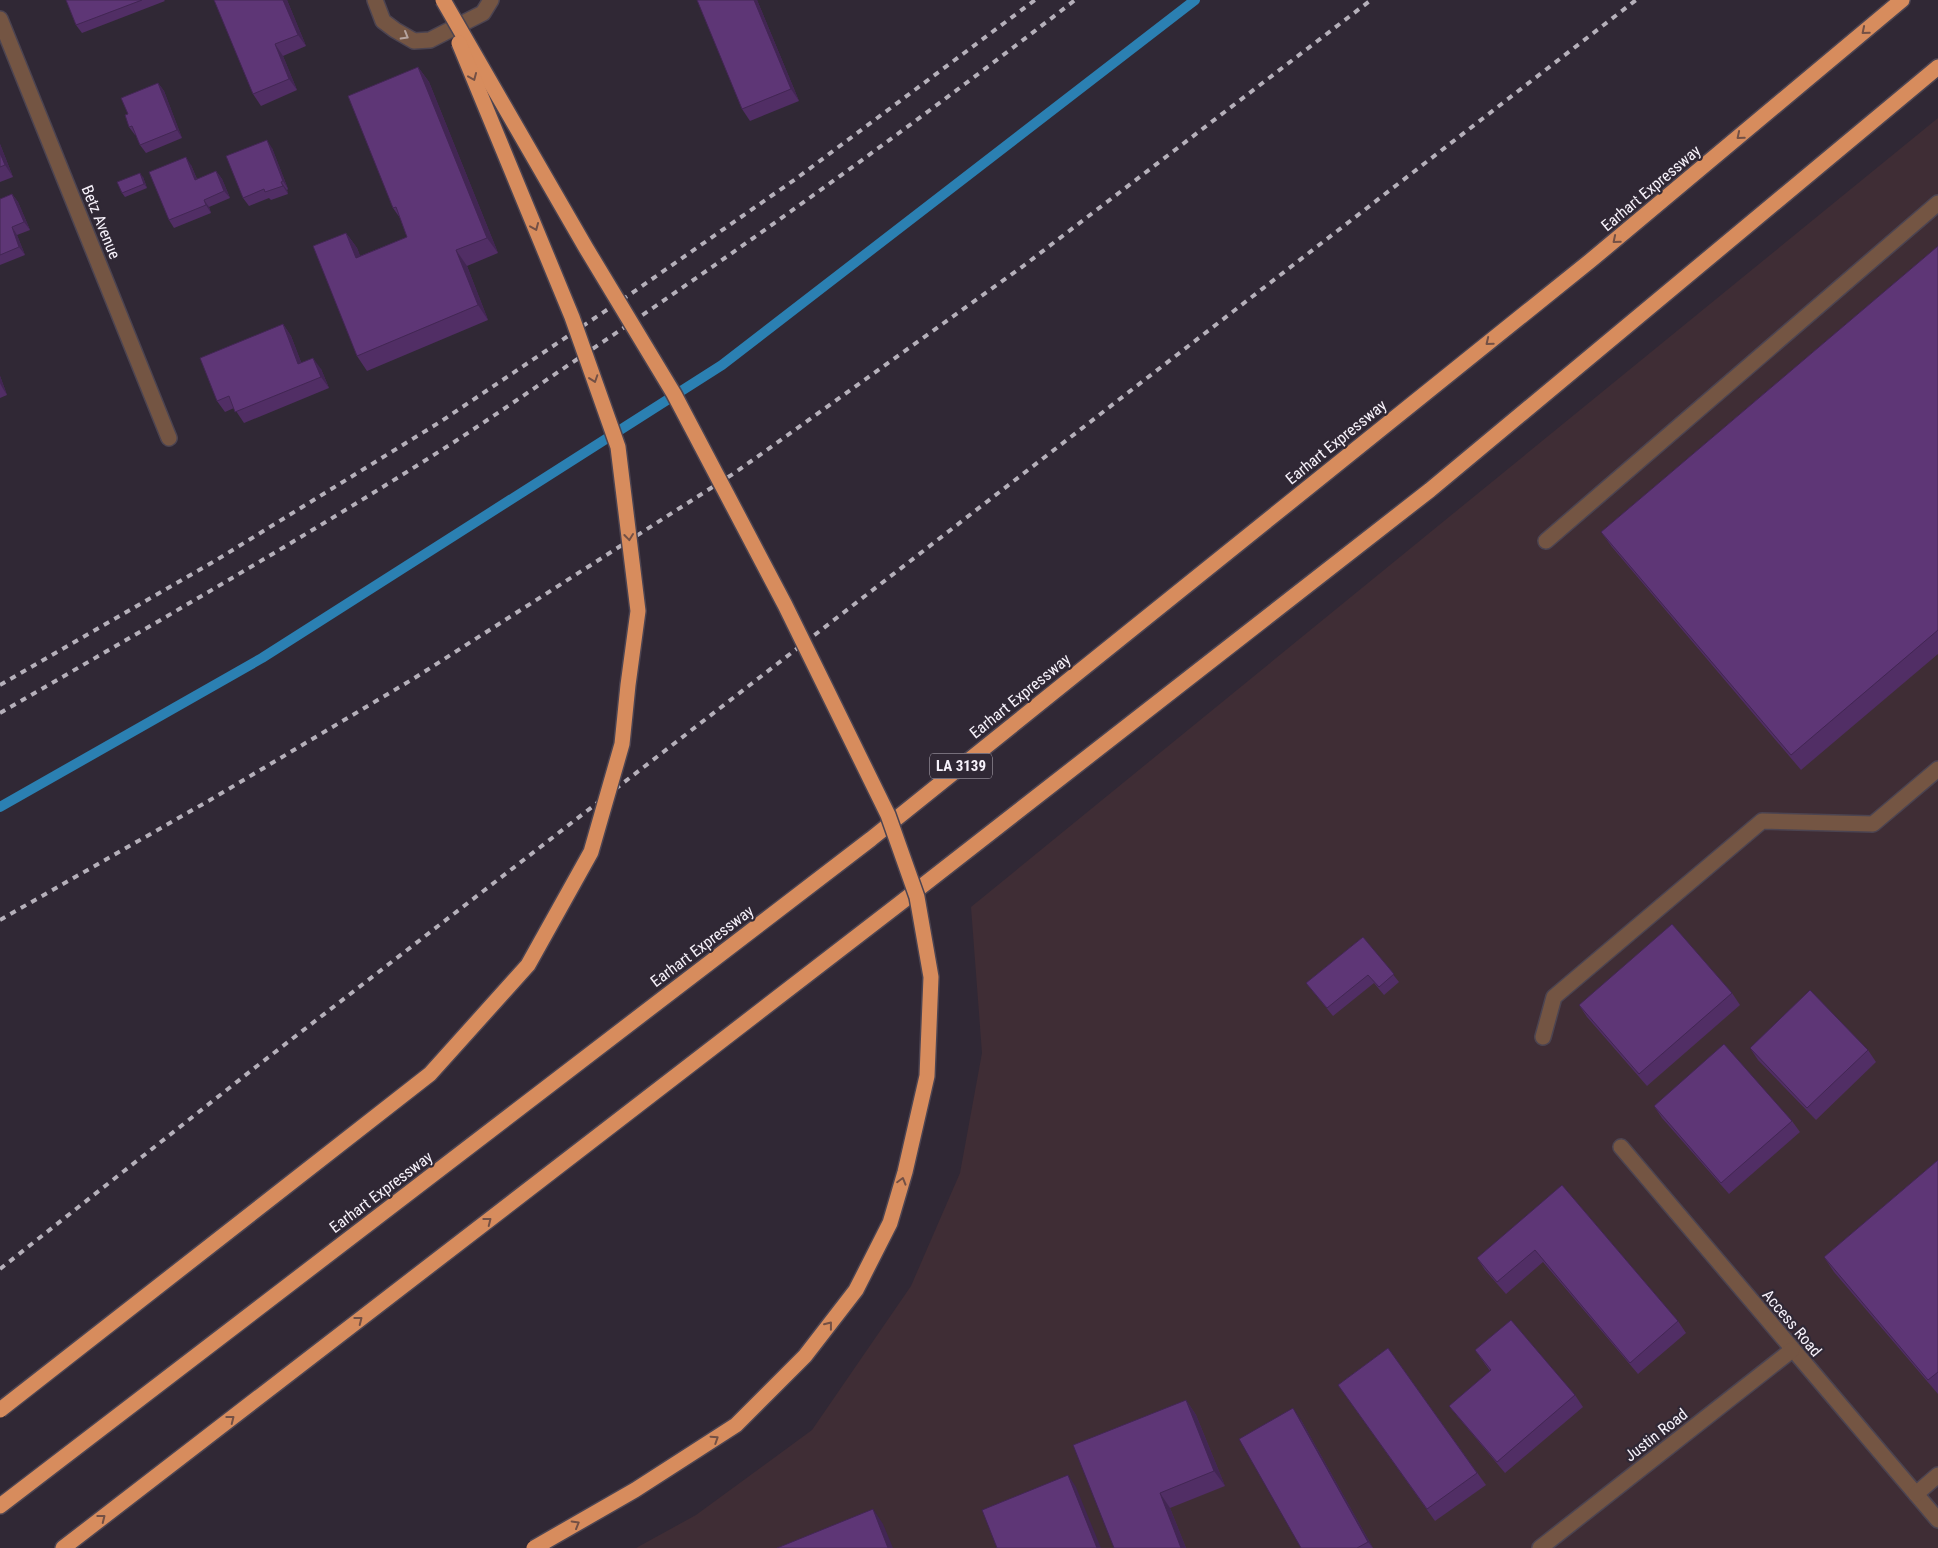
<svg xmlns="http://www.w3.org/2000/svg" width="1938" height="1548" font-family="'Roboto Condensed',sans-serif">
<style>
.industrial{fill:#3f2d35}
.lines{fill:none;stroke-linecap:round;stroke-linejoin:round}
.stream{stroke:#2b80b2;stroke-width:10}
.minor-casing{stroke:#4c4451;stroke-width:18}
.highway-casing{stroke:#4c4451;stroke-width:18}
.minor{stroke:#745543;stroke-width:15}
.highway{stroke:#d78c5d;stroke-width:15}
.rail{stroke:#b5b0ba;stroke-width:4;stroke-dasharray:6 6;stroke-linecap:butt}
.highway-bridge-casing{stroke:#4c4451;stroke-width:18;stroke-linecap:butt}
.highway-bridge{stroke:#d78c5d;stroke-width:15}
.wall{fill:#512e65}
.shaded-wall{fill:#422653}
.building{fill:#5e3676;stroke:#422653}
.oneway{stroke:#735045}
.oneway2{stroke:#b6a49f}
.labels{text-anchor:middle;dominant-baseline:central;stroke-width:4.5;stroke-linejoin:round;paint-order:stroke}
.shield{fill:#302835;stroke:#bbb5c0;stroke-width:1}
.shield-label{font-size:15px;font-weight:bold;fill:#f7f2fb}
.street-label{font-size:16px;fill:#f7f2fb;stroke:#302835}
</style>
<rect width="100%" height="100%" fill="#302835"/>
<polygon class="industrial" points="1938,118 1938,1548 636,1548 696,1515 812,1430 911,1286 960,1173 982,1053 971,907"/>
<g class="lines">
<polyline class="stream" points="0,807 262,658 722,365 1195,0"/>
<g class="minor-casing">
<g id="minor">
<polyline points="375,0 383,21 395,30 414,41 430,40 483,13 491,0"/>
<polyline points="0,19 169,438"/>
<polyline points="1546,541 1938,203"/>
<polyline points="1543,1037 1554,997 1762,821 1873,824 1938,769"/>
<polyline points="1621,1147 1938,1520"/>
<polyline points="1916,1494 1938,1475"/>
<polyline points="1540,1548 1792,1350"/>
</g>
</g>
<g class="highway-casing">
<g id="highway">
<polyline points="0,1506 871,839 1590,261 1902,0"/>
<polyline points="63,1548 899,904 1430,490 1938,67"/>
</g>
</g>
<use href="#minor" class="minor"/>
<use href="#highway" class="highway"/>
<g class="rail">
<polyline points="0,685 218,559 440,422 632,293 797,178 1035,0"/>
<path d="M0 713C152 625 304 538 451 444 491 418 530 391 570 364 742 249 911 127 1075 0"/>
<polyline points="0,920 210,800 413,679 736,472 1022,267 1371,0"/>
<polyline points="0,1269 257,1066 1636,0"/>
</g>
<g class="highway-bridge-casing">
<g id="highway-bridge">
<polyline points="443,0 586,248 674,394 785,605 888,815 917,897 931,977 927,1076 905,1172 890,1223 856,1290 805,1356 736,1425 635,1490 534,1548"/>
<polyline points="0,1410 430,1074 528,965 591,852 622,744 628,685 638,611 618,447 572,317 459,43"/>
</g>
</g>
<use href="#highway-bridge" class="highway-bridge"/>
</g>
<g class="wall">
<polygon points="66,0 164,0 165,1 82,33 76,25"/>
<polygon points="287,0 306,46 283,56 297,90 261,106 253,94"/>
<polygon points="757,0 799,101 750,121 742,109"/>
<polygon points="418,67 429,82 498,253 467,266 488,320 367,371 357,356 346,233 357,248 360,256 407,237 400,218 393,208"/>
<polygon points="158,83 164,91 182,138 146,153 140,145 136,135 135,135 129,127 128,114"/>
<polygon points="0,144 13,177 0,182"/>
<polygon points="272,148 288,189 287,190 288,194 271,200 269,198 249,206 243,198"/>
<polygon points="191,165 197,179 216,171 222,179 230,198 209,207 211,213 174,228 169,220"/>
<polygon points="143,177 147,188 125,197 122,193"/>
<polygon points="12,194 18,202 30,230 17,235 25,255 0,265 0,199"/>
<polygon points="1938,246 1938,654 1801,770 1612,547 1601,532"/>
<polygon points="283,324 291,336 301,362 321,369 329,388 244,423 234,408 225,412 217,401"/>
<polygon points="0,376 7,395 0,398"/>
<polygon points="1363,937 1399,982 1384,995 1374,983 1333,1016 1306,983"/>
<polygon points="1732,993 1740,1005 1647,1086 1587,1017 1579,1005"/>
<polygon points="1750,1048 1868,1050 1876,1062 1816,1120 1758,1060"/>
<polygon points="1654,1106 1792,1121 1800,1132 1729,1194 1662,1118"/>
<polygon points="1938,1160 1938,1394 1834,1272 1824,1257"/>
<polygon points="1562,1185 1678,1321 1686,1333 1638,1374 1543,1262 1506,1294 1485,1270 1477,1258"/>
<polygon points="1388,1348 1486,1485 1435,1521 1338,1385"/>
<polygon points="1475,1350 1575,1395 1583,1407 1505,1473 1458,1417 1449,1406 1490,1371"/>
<polygon points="1186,1400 1196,1415 1225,1486 1170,1508 1186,1548 1114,1548"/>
<polygon points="1301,1420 1373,1548 1301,1548"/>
</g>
<g class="shaded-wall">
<polygon points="283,0 287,0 306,46 298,35"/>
<polygon points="754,0 757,0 799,101 791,89"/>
<polygon points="275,44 283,56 297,90 289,79"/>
<polygon points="418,67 429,82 498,253 487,238"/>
<polygon points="158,83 164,91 182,138 177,130"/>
<polygon points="267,140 272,148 288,189 283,181"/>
<polygon points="0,144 13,177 5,165 0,153"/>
<polygon points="186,157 191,165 200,187 195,180"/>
<polygon points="216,171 222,179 230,198 224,191"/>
<polygon points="140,173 143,177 147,188 144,184"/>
<polygon points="281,182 287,190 288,194 283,186"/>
<polygon points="12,194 18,202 30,230 24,222"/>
<polygon points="204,200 209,207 211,213 206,205"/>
<polygon points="12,227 17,235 25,255 19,247"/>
<polygon points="346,233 357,248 367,273 356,258"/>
<polygon points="456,250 467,266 488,320 478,305"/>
<polygon points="283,324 291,336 306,375 298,364"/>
<polygon points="313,358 321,369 329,388 321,377"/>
<polygon points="0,376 7,395 2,387 0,383"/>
<polygon points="1186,1400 1196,1415 1225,1486 1214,1471"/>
<polygon points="1293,1408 1301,1420 1373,1548 1368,1542"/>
<polygon points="1068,1475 1076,1487 1101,1548 1097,1548"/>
<polygon points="1160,1493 1170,1508 1186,1548 1181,1548"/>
<polygon points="873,1509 883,1524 893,1548 888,1548"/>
</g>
<g class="building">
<polygon points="66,0 142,0 76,25"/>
<polygon points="214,0 283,0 298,35 275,44 289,79 253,94"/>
<polygon points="697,0 754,0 791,89 742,109"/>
<polygon points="418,67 487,238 456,250 478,305 357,356 313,246 346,233 356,258 407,237 396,207 393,208 348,96"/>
<polygon points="158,83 177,130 140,145 132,126 129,127 125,115 128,114 121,98"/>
<polygon points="267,140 283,181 281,182 283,186 265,192 264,189 243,198 226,156"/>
<polygon points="0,153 5,165 0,167"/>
<polygon points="186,157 195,180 216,171 224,191 204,200 206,205 169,220 149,172"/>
<polygon points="140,173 144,184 122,193 117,182"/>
<polygon points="12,194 24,222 12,227 19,247 0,255 0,199"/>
<polygon points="1938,246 1938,630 1791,755 1601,532"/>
<polygon points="283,324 298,364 313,358 321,377 235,412 229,396 217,401 200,358"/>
<polygon points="1672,924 1732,993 1639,1074 1579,1005"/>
<polygon points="1363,937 1394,974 1379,987 1368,975 1327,1008 1306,983"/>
<polygon points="1810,990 1868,1050 1807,1108 1750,1048"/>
<polygon points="1724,1044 1792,1121 1721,1183 1654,1106"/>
<polygon points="1938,1160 1938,1372 1928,1380 1824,1257"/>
<polygon points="1562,1185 1678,1321 1630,1363 1535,1250 1497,1282 1477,1258"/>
<polygon points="1511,1320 1575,1395 1497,1462 1449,1406 1491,1370 1475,1350"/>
<polygon points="1388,1348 1477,1473 1427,1509 1338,1385"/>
<polygon points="1186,1400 1214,1471 1160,1493 1181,1548 1114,1548 1073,1445"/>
<polygon points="1293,1408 1368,1542 1357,1548 1301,1548 1239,1439"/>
<polygon points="1068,1475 1097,1548 997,1548 982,1510"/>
<polygon points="873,1509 888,1548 777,1548"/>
</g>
<defs><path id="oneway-chevron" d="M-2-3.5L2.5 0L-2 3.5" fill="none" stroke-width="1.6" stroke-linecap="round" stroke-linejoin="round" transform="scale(1.25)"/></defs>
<g class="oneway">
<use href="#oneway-chevron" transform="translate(1865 31) rotate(140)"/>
<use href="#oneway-chevron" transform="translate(473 77) rotate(67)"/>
<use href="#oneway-chevron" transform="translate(1740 136) rotate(140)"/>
<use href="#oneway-chevron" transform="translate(535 227) rotate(67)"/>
<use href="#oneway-chevron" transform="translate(1616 240) rotate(140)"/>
<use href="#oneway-chevron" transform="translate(1489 342) rotate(141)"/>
<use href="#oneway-chevron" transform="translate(594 379) rotate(71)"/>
<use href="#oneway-chevron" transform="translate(629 537) rotate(83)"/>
<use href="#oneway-chevron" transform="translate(902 1181) rotate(-74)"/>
<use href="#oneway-chevron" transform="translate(488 1221) rotate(-38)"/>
<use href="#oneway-chevron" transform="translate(359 1320) rotate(-38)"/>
<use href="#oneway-chevron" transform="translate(829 1325) rotate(-52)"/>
<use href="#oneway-chevron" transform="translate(231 1419) rotate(-38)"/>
<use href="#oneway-chevron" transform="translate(715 1439) rotate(-33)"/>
<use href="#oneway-chevron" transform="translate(102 1518) rotate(-38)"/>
<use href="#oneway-chevron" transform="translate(576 1524) rotate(-30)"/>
</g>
<use class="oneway2" href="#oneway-chevron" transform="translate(405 36) rotate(30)"/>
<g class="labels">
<rect class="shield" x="930" y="753.5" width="62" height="25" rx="4"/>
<g class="shield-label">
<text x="961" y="766">LA 3139</text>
</g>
<g class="street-label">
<text transform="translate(1651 188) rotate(-40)">Earhart Expressway</text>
<text transform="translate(101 222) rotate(68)">Betz Avenue</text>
<text transform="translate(1336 442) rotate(-39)">Earhart Expressway</text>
<text transform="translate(1020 696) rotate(-39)">Earhart Expressway</text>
<text transform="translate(702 946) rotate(-37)">Earhart Expressway</text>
<text transform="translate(381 1192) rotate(-37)">Earhart Expressway</text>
<text transform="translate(1792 1323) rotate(50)">Access Road</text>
<text transform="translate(1656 1435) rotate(-38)">Justin Road</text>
</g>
</g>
</svg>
